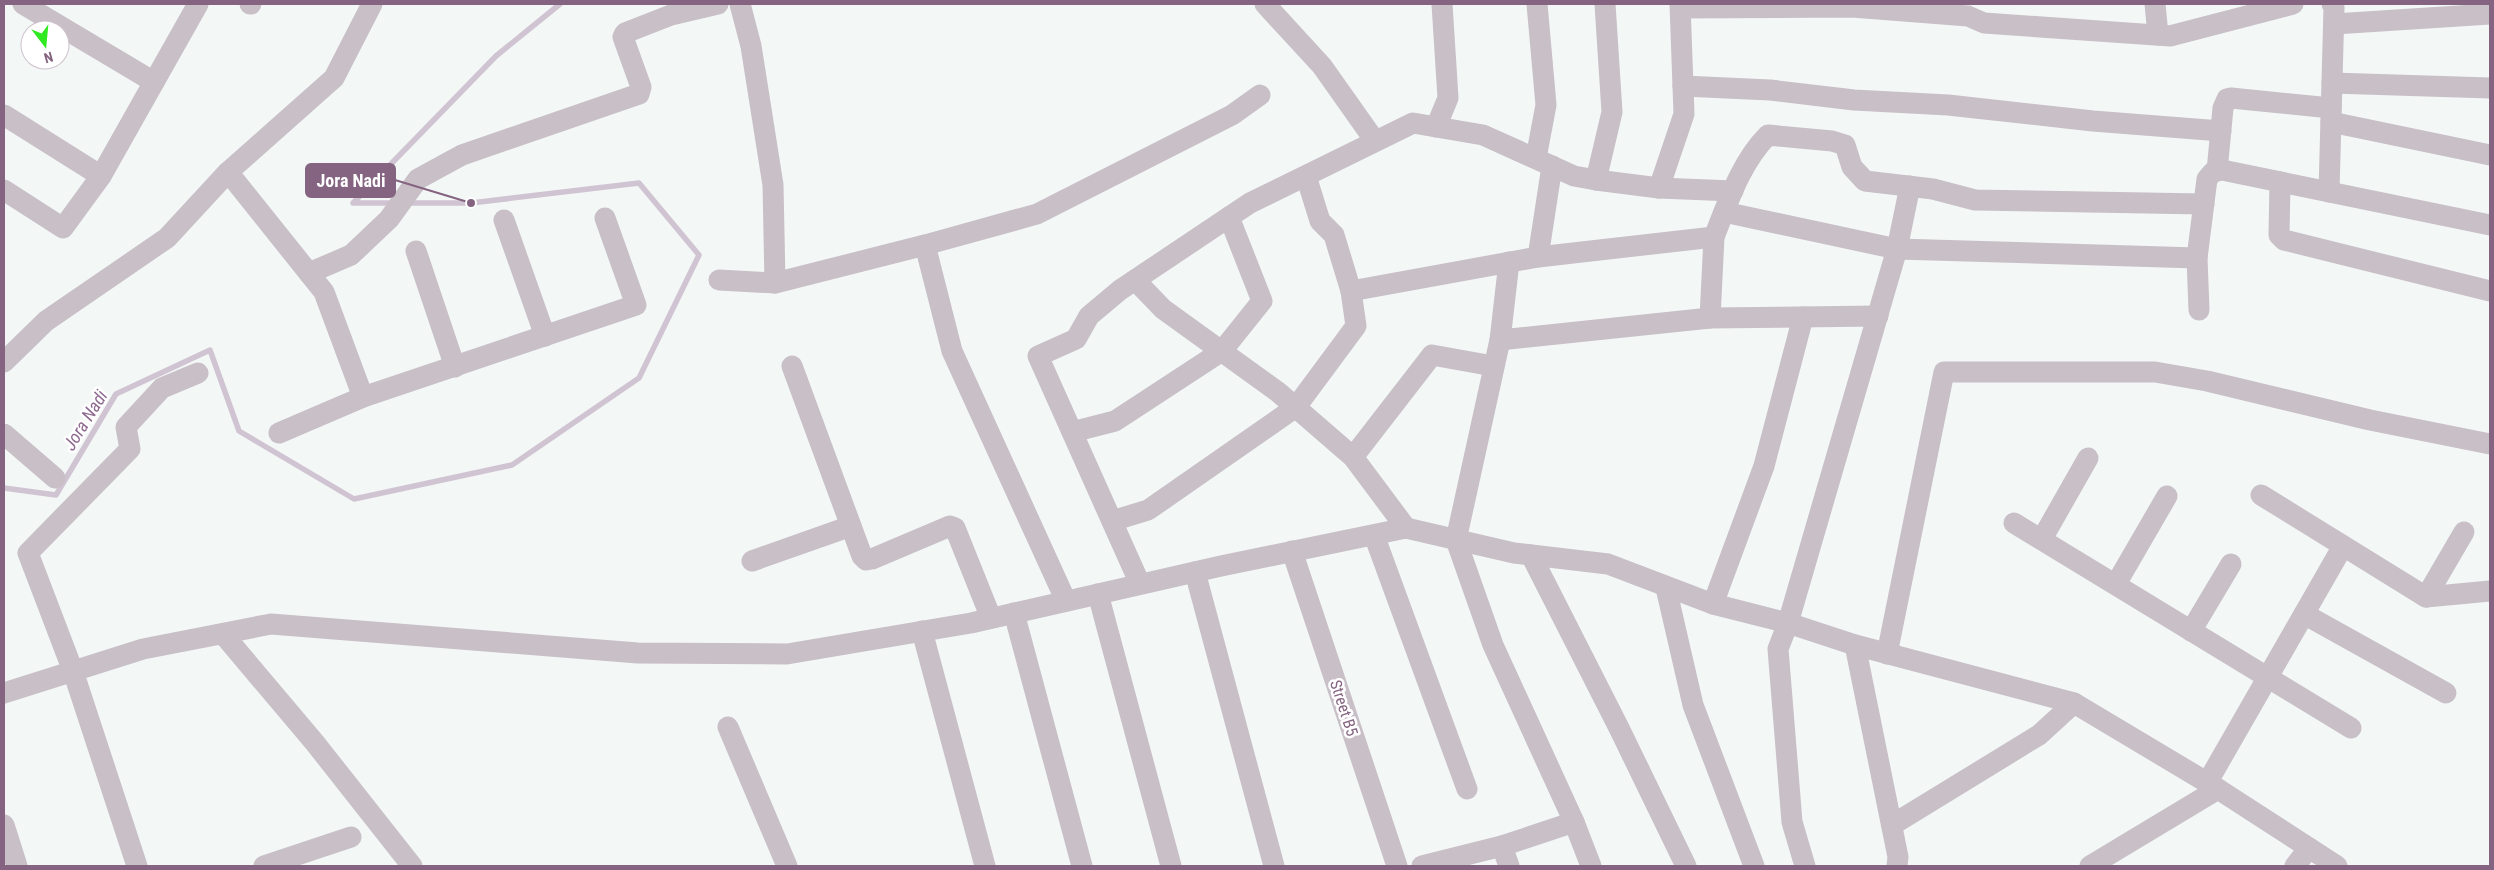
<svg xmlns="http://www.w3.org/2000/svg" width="2494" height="870" font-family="'Roboto Condensed',sans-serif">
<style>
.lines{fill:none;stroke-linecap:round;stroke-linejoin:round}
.stream{stroke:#d1c4d2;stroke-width:5.5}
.minor{stroke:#c8bfc7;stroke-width:21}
.labels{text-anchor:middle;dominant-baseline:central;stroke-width:5;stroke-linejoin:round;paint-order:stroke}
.street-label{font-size:16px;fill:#856481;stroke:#fff}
.water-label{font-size:18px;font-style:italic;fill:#8e6a90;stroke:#fff}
.leader{fill:none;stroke:#856481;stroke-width:2}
.callout-dot{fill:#856481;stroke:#fff;stroke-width:2}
.callout{fill:#856481;stroke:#856481;stroke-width:2}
.callout-label{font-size:18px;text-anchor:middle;font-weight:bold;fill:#fff}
</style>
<rect width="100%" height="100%" fill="#f3f7f6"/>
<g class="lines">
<g class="stream">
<polyline points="394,203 353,203 496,56 560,4"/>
<polyline points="4,488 56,495 116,394 210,350 239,431 354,499 512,465 639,378 699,255 639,183 471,203 408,203"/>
</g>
<g class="minor">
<polyline points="23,4 154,82 198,4"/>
<polyline points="250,4 251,4"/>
<polyline points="740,4 751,46 773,185 775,283"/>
<polyline points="1265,4 1322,66 1375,141"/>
<polyline points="2155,4 2158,35"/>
<polyline points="1681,8 1852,7 1968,16 1984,23 2170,36 2293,4"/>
<polyline points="2334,24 2490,14"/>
<polyline points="2332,83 2490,88"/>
<polyline points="1683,86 1770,90 1854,100 1948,105 2093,121 2221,131"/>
<polyline points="4,115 101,176 154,82"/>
<polyline points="2331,122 2490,155"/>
<polyline points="1436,127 1448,98 1442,4"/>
<polyline points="1536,158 1546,105 1537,4"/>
<polyline points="2217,171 2223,108 2227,99 2231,98 2331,108"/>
<polyline points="228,172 324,292 363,397"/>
<polyline points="1306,176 1320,221 1334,235 1351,291 1538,257 1552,166"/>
<polyline points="1596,180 1612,112 1605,4"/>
<polyline points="2280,182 2279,235 2284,240 2490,291"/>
<polyline points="1659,188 1684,114 1680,4"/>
<polyline points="4,190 63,228 101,176"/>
<polyline points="2329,192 2334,7 2332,4"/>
<polyline points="1724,212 1897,249 2197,258"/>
<polyline points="504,220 545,336"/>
<polyline points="416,251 455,367"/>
<path d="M1538 257 1714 237C1728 202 1741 162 1768 135L1832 141 1845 145 1852 167 1865 181 1933 189 1975 200 2204 204"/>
<polyline points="1509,262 1500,340 1710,318 1714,237"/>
<polyline points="309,273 351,255 389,219 418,179 462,155 639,94 641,87 623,37 625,33 671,15 718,4"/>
<polyline points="719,280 775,283 925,245"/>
<polyline points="1135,280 1163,309 1278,392 1353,457 1406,528"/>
<polyline points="2199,310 2197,258 2207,179 2213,172 2222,170 2490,225"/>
<polyline points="1710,318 1878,316"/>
<polyline points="1500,340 1456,540 1493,645 1574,822 1502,846 1509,866"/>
<polyline points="4,362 46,321 167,238 228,172 334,78 372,4"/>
<polyline points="792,366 862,556 866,560 872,559 950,526 955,528 991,618"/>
<polyline points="1072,432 1115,421 1222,351 1262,301 1229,217"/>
<polyline points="279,433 363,397 636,305 605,218"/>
<polyline points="4,434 55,478"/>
<polyline points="1353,457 1432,355 1493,366"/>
<polyline points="2261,495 2426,597 2490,591"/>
<polyline points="1112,521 1148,510 1296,407 1356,326 1351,291"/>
<polyline points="2014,523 2351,728"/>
<polyline points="1374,535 1467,789"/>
<polyline points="2042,539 2088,458"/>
<polyline points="1292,551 1397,866"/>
<polyline points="1531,555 1619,728 1686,866"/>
<polyline points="752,561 851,526"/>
<polyline points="1195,572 1274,866"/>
<polyline points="1140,584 1038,356 1076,339 1089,316 1120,290 1250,203 1413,123 1483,135 1574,176 1596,180 1659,188 1733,191"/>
<polyline points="2116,584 2167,496"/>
<polyline points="1666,588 1693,705 1754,866"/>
<polyline points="1098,594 1171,866"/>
<polyline points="2426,597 2464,532"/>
<polyline points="1066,601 952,351 925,245 1037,214 1232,115 1260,95"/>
<polyline points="1713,604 1764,466 1803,317"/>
<polyline points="1014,613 1082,866"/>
<polyline points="2304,614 2446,693"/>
<polyline points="922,631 985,866"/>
<polyline points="2191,631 2231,564"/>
<polyline points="223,634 315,743 412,866"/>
<polyline points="1855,645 1898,857 1897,866"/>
<polyline points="1887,654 1944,372 2155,372 2207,381 2370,420 2490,444"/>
<polyline points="4,693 143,649 271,624 638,653 787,654 971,623 1221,566 1406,528 1514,553 1608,564 1713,604 1788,623 1855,645 2074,703 2218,789 2337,866"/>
<polyline points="728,727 787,866"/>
<polyline points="2207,783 2343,546"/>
<polyline points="1574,822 1591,866"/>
<polyline points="4,825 17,866"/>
<polyline points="1892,825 2039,735 2074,703"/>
<polyline points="137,866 73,671 28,553 130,449 126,427 162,388 198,373"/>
<polyline points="264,866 351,837"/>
<polyline points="1422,866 1502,846"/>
<polyline points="1805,866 1792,822 1778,649 1788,623 1897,249 1910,186"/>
<polyline points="2090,866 2218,789"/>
<polyline points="2295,866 2309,848"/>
</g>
</g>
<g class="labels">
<g class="street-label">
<text transform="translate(1344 708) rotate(72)">Street B5</text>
</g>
<g class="water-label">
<text transform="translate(85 420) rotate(-58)">Jora Nadi</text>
</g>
</g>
<path class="leader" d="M471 203L395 180"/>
<circle class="callout-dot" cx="471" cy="203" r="5"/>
<rect class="callout" x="306" y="164" width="89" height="33" rx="5"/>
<g class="callout-label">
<text x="351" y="187">Jora Nadi</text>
</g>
<rect width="2494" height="870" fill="none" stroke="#856481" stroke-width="10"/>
<g transform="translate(45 45) rotate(164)"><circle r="24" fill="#ffffff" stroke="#cec1cd"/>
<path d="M0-4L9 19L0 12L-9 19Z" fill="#31e921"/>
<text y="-8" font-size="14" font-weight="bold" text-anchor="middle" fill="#856481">N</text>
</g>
</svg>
